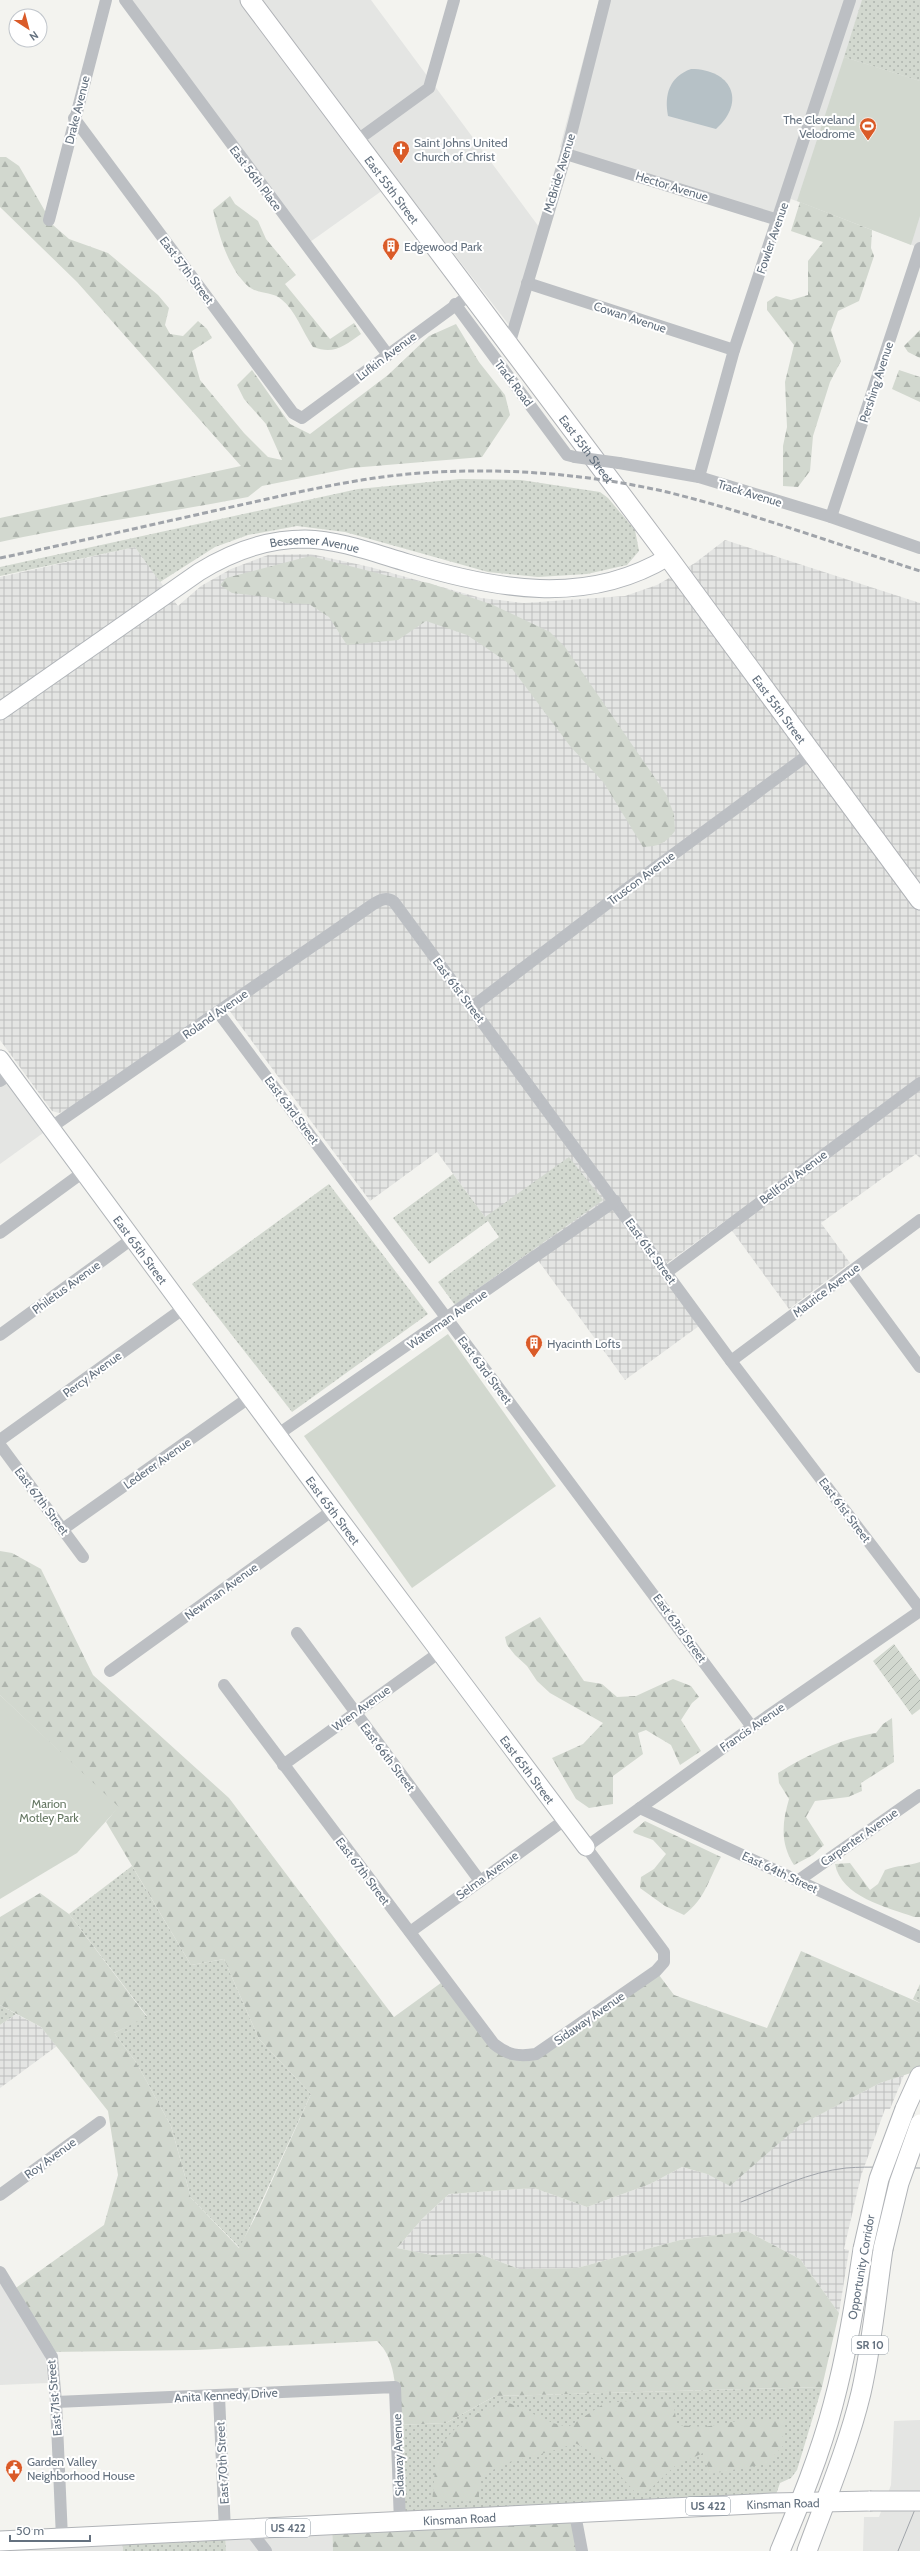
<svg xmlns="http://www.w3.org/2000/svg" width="920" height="2551" font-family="Cabin,sans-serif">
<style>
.built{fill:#e4e5e3}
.industrial{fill:url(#industrial-grid)}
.grass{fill:url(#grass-dots)}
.forest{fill:url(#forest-firs)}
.park{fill:#d2d8cf}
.garden{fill:url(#garden-furrows)}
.water{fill:#b6c1c6}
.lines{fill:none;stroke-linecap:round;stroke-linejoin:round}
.secondary-casing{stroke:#b1b5b9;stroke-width:19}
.primary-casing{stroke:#b0b3b7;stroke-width:21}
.street{stroke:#bcbfc3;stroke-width:12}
.secondary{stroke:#fff;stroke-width:17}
.primary{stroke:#fff;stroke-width:19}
.tram{stroke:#a0a4aa;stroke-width:1}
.rail{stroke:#a0a4aa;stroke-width:3;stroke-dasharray:6 3;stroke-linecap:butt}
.primary-bridge-casing{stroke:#b0b3b7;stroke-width:21;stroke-linecap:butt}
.street-bridge{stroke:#bcbfc3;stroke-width:12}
.primary-bridge{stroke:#fff;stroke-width:19}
.labels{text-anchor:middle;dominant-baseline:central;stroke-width:4;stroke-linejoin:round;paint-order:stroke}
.shield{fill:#fff;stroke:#929ca5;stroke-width:1}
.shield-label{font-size:11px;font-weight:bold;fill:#64717f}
.street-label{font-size:12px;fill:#64717f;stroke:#fff}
.poi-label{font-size:12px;fill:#64717f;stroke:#fff;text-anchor:start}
.park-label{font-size:12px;fill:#657762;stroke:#fff}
</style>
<defs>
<pattern id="industrial-grid" width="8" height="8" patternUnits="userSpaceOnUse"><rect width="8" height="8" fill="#e4e5e3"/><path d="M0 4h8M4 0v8" fill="none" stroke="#bcbebd"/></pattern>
<pattern id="grass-dots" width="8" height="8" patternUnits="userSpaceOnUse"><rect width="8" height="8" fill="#d2d8cf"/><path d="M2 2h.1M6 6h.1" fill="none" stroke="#aeb4ad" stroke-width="1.8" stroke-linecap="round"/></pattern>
<pattern id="forest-firs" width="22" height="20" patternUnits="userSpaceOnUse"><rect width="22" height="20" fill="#d2d8cf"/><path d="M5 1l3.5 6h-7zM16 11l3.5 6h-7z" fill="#aeb4ad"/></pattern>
<pattern id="garden-furrows" width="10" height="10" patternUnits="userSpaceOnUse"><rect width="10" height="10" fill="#d2d8cf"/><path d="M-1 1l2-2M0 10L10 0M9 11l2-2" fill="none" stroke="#aeb4ad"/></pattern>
</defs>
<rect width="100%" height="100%" fill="#f3f3ef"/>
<g class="built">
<polygon points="129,0 371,0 539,227 509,325 397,180 310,242"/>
<polygon points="599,0 920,0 920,248 791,199 784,223 560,147"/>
<polygon points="0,1059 50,1128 0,1164"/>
<polygon points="0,2283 45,2355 48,2383 0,2385"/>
<polygon points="920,2420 920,2551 863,2551 864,2517 879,2517 891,2485 894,2421"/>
<polygon points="332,2526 333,2551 226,2551 225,2531"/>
<polygon points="122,2536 123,2551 0,2551 0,2541"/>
</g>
<g class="industrial">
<polygon points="725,540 920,603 920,1158 916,1154 821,1223 850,1263 789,1309 725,1221 658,1270 699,1326 625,1380 532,1252 518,1262 437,1152 370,1201 223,1002 66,1111 59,1113 52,1111 0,1040 0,577 135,547 178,606 201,586 231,569 268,555 311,554 370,567 481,598 524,603 625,596 657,585 695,563"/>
<polygon points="16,2014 41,2027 57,2046 0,2088 0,2025"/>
<polygon points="904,2075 890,2109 885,2109 861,2176 844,2249 849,2250 839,2313 800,2259 747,2231 680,2240 577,2268 519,2269 477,2253 432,2255 397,2248 423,2218 449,2194 534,2188 587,2207 650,2184 682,2167 707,2174 730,2185 799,2125 880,2083"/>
</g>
<g class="grass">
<polygon points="862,0 920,0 920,81 844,57"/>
<polygon points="460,479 521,480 600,492 608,498 635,530 639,551 627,565 587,574 538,577 488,572 345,532 297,526 248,535 215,547 160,582 135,547 0,576 0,567 358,489"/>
<polygon points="569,1157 603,1200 455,1305 438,1282 499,1237 488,1221 429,1264 393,1218 453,1174 485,1217"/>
<polygon points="329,1184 428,1314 292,1412 192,1284"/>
<polygon points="132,1866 191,1965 224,1959 259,2039 311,2094 240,2248 191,2198 171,2126 136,2062 114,2033 147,2016 69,1914"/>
<polygon points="920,1984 920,2003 913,1999"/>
<polygon points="0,2005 16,2014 0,2025"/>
<polygon points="822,2387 797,2470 791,2478 780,2483 773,2503 400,2523 397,2425 446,2423 495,2396"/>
<polygon points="225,2531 226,2551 123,2551 122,2536"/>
</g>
<g class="forest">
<path d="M0 157H6L19 166 53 225 69 239 108 253 158 295 169 308 165 325 170 334 183 336 198 321 207 329 212 338 192 351 200 380 244 433 268 457 282 460 266 424 244 399 237 385 252 370 290 424 310 434 388 375 429 336 456 324 479 362 505 395 510 415 482 457 351 468 262 486 248 497C166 513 82 524 0 542V518L241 466 77 282 0 207Z"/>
<path d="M230 196 235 204 258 221 266 239 296 275 285 284 330 339 354 323 361 334C344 346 334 355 313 347 302 331 296 311 281 299 273 292 258 294 249 287 228 269 219 235 213 210Z"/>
<polygon points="800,202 872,230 871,248 874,256 859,301 838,311 831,330 841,361 830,382 813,436 810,471 798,487 783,486 783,446 787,427 785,382 794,345 767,310 767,302 776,296 791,300 808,295 808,261 823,242 791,231"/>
<polygon points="920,330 920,358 908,352 904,346"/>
<polygon points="899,370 920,377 920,402 892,389"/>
<path d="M310 556 393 577 429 583 493 605 550 632 565 647 666 794 674 814 675 831C665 844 659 846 643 847L604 783 570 746 507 662 467 635 426 621 398 640 347 645 329 617 309 604 286 603 267 597 232 593 220 585 226 578Z"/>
<path d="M0 1551 12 1553 41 1569 93 1675 229 1798 394 2017 445 1980 494 2044 521 2057 656 1971 674 1995 767 2028 801 1951 920 2003V2070L880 2083 800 2125 730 2186 707 2174 682 2167 650 2184 587 2207 534 2188 449 2194 423 2218 397 2248 432 2255 477 2253 519 2269 577 2268 680 2240 747 2231 800 2259 839 2313 822 2387 495 2396 446 2423 397 2425C396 2399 398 2360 377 2341L196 2350 50 2352 13 2290 104 2225 118 2175 108 2111 41 2027 0 2005V1917L40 1893 69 1914 147 2017 114 2033 136 2062 171 2126 191 2198 239 2248 258 2212 311 2094 259 2039 224 1959 191 1965 106 1822 118 1807 0 1695Z"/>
<polygon points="540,1617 584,1681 602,1684 617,1697 636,1696 673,1679 691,1686 699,1697 692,1703 681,1720 701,1751 680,1765 671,1745 646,1730 638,1733 643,1754 613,1776 613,1804 589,1808 576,1799 552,1758 583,1744 603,1723 550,1693 537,1681 527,1666 515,1655 507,1645 505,1637"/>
<path d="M892 1718 894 1762 861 1783 862 1791 848 1797 815 1801 806 1817 824 1845 813 1855 794 1865C780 1843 782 1823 789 1799L779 1783 778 1773C807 1755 843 1738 876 1733L883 1724Z"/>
<path d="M645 1821 721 1857C708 1880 706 1898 684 1915L665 1906 640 1888 641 1877 654 1869 666 1854 653 1840 634 1833 633 1831Z"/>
<path d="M920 1862V1917H914C887 1907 841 1897 835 1864L850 1863 870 1890 878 1884 885 1870C897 1865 909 1866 920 1862Z"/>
<path d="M640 2400H673L677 2425 704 2427 737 2421 783 2419V2446L766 2464 710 2474 703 2453 675 2466 648 2491 635 2492 606 2460 575 2443C542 2457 509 2457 479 2478V2501L432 2502C434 2487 434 2470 438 2456 448 2424 478 2412 507 2402L553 2423 568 2427 605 2403Z"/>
<polygon points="575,2514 582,2551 333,2551 332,2526"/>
</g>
<g class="park">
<polygon points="844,57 920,81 920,216 911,245 797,201"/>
<polygon points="448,1334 556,1486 412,1588 304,1436"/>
<polygon points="0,1695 119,1807 77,1853 0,1899"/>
</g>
<polygon class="garden" points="894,1644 920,1680 920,1709 912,1715 873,1661"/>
<path class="water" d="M691 69C731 69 747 101 716 129L668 116C664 95 669 77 691 69Z"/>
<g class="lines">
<g class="secondary-casing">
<g id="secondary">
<path id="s1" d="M0 711 199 572C231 552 267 539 305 539 340 540 374 553 408 563 494 589 586 607 668 557"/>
<path id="s2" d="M0 1059 333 1510 586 1847"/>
</g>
</g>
<g class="primary-casing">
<g id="primary">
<path id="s3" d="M250 0 668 557 920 900"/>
<polyline points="905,2109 920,2076"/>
<path id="s4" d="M0 2541 773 2503 870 2501"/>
<path d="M780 2551C800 2503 820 2455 833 2405 847 2353 855 2302 863 2249"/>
<path d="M807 2551C826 2499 848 2447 861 2393 872 2345 876 2297 883 2249"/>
</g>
</g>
<g class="street">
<polyline points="125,0 388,355"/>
<polyline points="74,118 293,413 302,418 471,294"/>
<polyline points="356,141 429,88 454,0"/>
<polyline points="566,154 778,220"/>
<polyline points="49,220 106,0"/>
<polyline points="527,283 734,350"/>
<polyline points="455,304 567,455 575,457"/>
<polyline points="509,345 566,154 605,0"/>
<polyline points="619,463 699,477 831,517 920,548"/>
<polyline points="699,477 734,350 850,0"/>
<polyline points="831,517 920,248"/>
<polyline points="472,1007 625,890 812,752"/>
<polyline points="218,1012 752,1727"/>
<polyline points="0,1081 11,1074"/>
<path d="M50 1128 372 905C380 900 386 896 394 902L731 1361 920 1609"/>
<polyline points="0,1233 82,1173"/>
<polyline points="667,1272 920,1083"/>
<polyline points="850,1272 920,1367"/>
<polyline points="0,1335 132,1239"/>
<polyline points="731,1361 920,1220"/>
<polyline points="277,1435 615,1201"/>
<polyline points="0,1440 184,1308"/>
<polyline points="0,1445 83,1557"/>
<polyline points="63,1529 250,1397"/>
<polyline points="297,1633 480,1881"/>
<polyline points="110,1671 333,1510"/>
<path d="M224 1685 494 2044C508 2055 518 2057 536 2054L656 1971 664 1962V1952L586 1847 752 1727 920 1611"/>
<polyline points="283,1765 440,1652"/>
<polyline points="640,1808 920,1937"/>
<polyline points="799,1880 920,1795"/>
<polyline points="410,1932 566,1819"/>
<polyline points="0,2195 100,2122"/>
<polyline points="0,2272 52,2357 56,2402 62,2538"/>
<polyline points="219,2396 225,2531"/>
<polyline points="56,2402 395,2387 400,2523"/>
<polyline points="575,2514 582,2551"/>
<polyline points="250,2530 266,2551"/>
</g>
<use href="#secondary" class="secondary"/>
<use href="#primary" class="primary"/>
<g class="tram">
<path d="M741 2202C775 2189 809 2172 846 2168 871 2166 896 2168 920 2168"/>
<polyline points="898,2551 920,2497"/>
</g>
<path class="rail" d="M0 558C82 541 163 522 245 504 303 491 362 477 422 473 503 467 588 474 667 492 752 513 836 544 920 571"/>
<g class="primary-bridge-casing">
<g id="primary-bridge">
<polyline points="863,2249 879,2179 905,2109"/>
<polyline points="883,2249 899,2183 920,2124"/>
<polyline points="870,2501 920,2501"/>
</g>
</g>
<polyline class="street-bridge" points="575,457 619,463"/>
<use href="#primary-bridge" class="primary-bridge"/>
</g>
<defs>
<g id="stadium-pin" transform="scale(0.9)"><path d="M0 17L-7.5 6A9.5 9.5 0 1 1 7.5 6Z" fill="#da5b28" stroke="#fff"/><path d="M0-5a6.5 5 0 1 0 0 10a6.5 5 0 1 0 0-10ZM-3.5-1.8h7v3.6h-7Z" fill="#fff"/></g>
<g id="church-pin" transform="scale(0.9)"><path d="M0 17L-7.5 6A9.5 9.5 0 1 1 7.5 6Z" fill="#da5b28" stroke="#fff"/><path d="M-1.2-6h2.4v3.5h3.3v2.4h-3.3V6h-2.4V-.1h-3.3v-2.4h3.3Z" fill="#fff"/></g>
<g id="building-pin" transform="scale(0.9)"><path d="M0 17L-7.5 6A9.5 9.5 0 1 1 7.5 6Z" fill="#da5b28" stroke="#fff"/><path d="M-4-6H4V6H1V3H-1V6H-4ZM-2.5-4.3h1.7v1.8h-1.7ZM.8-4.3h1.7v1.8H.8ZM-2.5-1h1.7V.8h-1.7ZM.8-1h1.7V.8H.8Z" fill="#fff"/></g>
<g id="civic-pin" transform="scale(0.9)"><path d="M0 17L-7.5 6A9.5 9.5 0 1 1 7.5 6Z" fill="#da5b28" stroke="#fff"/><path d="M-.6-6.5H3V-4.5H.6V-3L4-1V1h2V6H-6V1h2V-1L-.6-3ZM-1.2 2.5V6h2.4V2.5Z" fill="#fff"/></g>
</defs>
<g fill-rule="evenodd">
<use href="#stadium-pin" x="868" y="126"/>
<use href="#church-pin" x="401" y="149"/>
<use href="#building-pin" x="391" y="246"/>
<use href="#building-pin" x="534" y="1343"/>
<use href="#civic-pin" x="14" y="2468"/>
</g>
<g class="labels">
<g class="shield">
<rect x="852" y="2336" width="36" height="18" rx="3"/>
<rect x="686" y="2497" width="44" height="18" rx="3"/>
<rect x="266" y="2519" width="44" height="18" rx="3"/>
</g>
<g class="shield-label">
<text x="870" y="2345">SR 10</text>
<text x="708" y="2506">US 422</text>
<text x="288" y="2528">US 422</text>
</g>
<g class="street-label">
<text transform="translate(77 110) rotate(-76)">Drake Avenue</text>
<text transform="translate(559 173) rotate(-73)">McBride Avenue</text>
<text transform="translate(256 178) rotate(53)">East 56th Place</text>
<text transform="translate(672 186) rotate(17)">Hector Avenue</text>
<text stroke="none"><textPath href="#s3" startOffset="237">East 55th Street</textPath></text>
<text transform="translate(772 238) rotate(-71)">Fowler Avenue</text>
<text transform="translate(187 270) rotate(53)">East 57th Street</text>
<text transform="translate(630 317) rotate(18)">Cowan Avenue</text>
<text transform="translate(386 356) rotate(-37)">Lufkin Avenue</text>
<text transform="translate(876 382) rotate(-72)">Pershing Avenue</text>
<text transform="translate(514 383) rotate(53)">Track Road</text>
<text stroke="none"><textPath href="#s3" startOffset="561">East 55th Street</textPath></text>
<text transform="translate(750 493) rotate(17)">Track Avenue</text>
<text stroke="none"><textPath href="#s1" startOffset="365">Bessemer Avenue</textPath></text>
<text stroke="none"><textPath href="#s3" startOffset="885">East 55th Street</textPath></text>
<text transform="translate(641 878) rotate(-37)">Truscon Avenue</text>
<text transform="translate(459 990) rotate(53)">East 61st Street</text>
<text transform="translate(215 1014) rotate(-35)">Roland Avenue</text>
<text transform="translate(292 1110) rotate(53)">East 63rd Street</text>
<text transform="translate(793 1177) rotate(-37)">Bellford Avenue</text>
<text stroke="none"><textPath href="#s2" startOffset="237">East 65th Street</textPath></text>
<text transform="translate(651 1251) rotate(54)">East 61st Street</text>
<text transform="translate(66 1287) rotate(-36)">Philetus Avenue</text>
<text transform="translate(826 1290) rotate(-37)">Maurice Avenue</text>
<text transform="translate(447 1319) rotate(-35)">Waterman Avenue</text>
<text transform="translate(485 1370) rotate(53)">East 63rd Street</text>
<text transform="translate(92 1374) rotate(-36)">Percy Avenue</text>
<text transform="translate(157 1463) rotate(-35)">Lederer Avenue</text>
<text transform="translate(42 1501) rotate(53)">East 67th Street</text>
<text stroke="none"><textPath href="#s2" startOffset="561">East 65th Street</textPath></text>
<text transform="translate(845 1510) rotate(53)">East 61st Street</text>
<text transform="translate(221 1591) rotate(-36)">Newman Avenue</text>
<text transform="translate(680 1628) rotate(54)">East 63rd Street</text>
<text transform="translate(361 1708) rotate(-36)">Wren Avenue</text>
<text transform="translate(752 1727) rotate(-35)">Francis Avenue</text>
<text transform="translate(388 1757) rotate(53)">East 66th Street</text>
<text stroke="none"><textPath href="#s2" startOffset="885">East 65th Street</textPath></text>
<text transform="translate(859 1837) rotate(-35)">Carpenter Avenue</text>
<text transform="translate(363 1871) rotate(53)">East 67th Street</text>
<text transform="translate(780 1872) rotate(25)">East 64th Street</text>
<text transform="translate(487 1875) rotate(-36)">Selma Avenue</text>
<text transform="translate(589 2018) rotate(-35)">Sidaway Avenue</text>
<text transform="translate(50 2158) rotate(-36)">Roy Avenue</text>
<text transform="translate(861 2267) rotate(-80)">Opportunity Corridor</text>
<text transform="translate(226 2395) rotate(-3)">Anita Kennedy Drive</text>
<text transform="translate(54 2398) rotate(-95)">East 71st Street</text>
<text transform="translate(398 2455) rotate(-92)">Sidaway Avenue</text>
<text transform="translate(222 2463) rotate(-93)">East 70th Street</text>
<text stroke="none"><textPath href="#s4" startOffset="784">Kinsman Road</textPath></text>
<text stroke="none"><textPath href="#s4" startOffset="460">Kinsman Road</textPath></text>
</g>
<g class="poi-label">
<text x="855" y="119" text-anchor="end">The Cleveland<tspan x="855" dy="14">Velodrome</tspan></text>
<text x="414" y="142">Saint Johns United<tspan x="414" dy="14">Church of Christ</tspan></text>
<text x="404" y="246">Edgewood Park</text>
<text x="547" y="1343">Hyacinth Lofts</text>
<text x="27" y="2461">Garden Valley<tspan x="27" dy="14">Neighborhood House</tspan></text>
</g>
<g class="park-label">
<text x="49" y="1803">Marion<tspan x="49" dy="14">Motley Park</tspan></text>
</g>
</g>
<g transform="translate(28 28) rotate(144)"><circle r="19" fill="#ffffff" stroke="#c1c6cc"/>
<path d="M0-3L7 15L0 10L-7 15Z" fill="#da5b28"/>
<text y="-6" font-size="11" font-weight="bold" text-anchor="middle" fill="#64717f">N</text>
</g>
<path d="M10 2535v6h80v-6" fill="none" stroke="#64717f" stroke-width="2"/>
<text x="16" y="2535" font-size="12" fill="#64717f" stroke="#ffffff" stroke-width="3" paint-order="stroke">50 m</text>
</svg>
